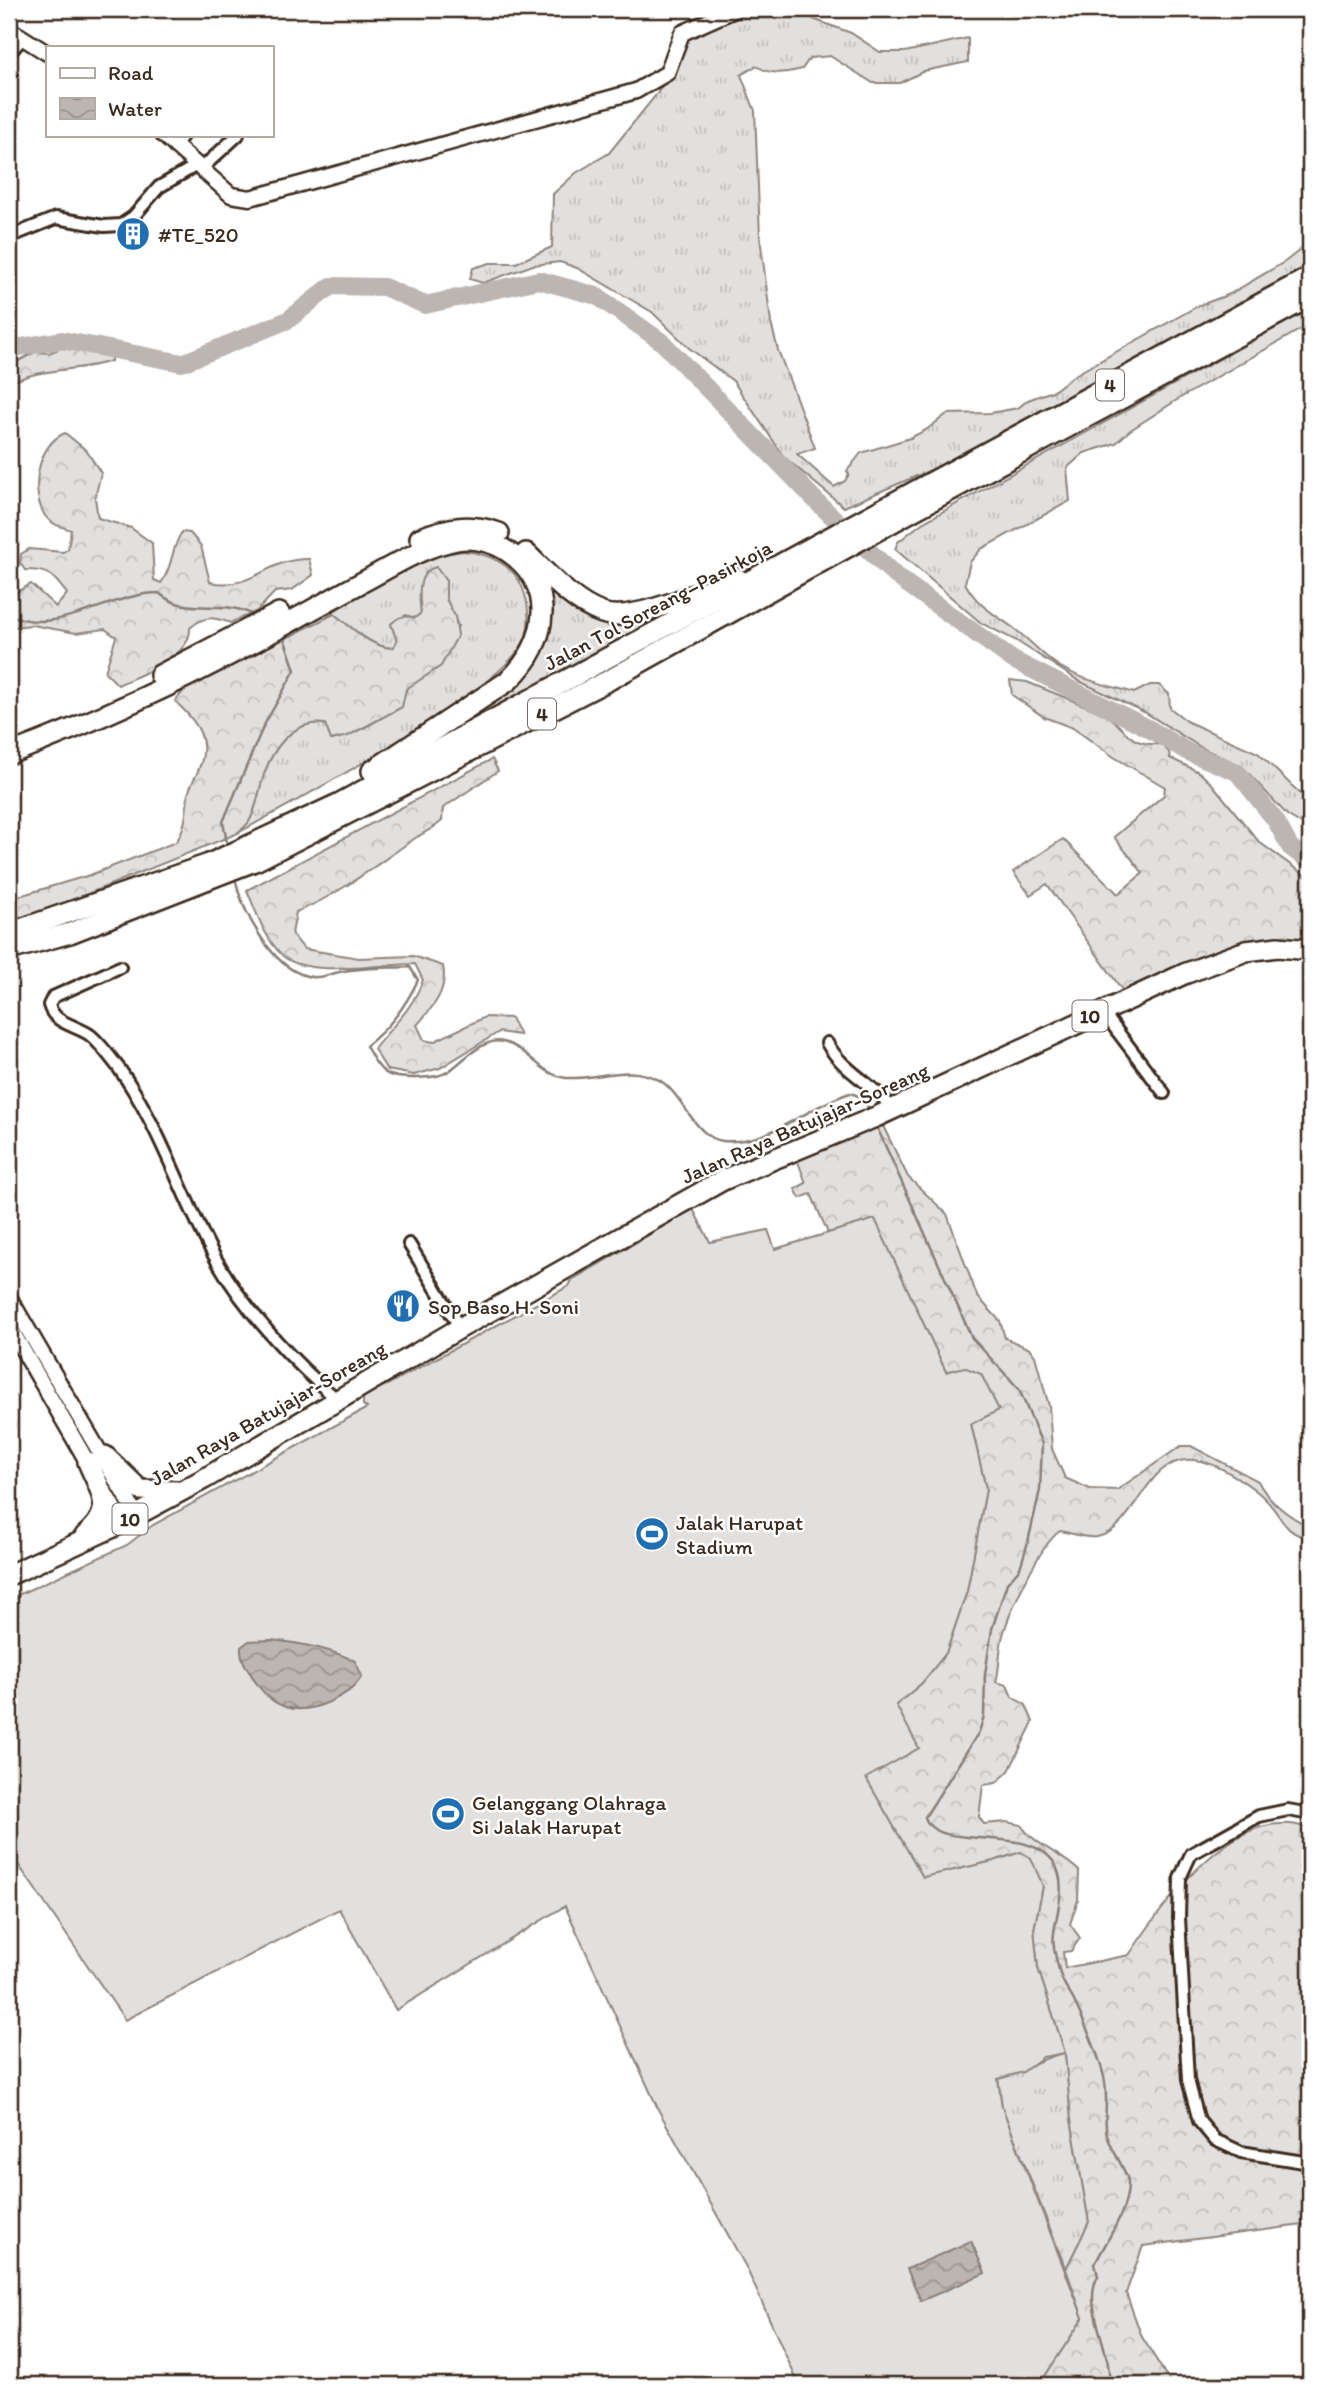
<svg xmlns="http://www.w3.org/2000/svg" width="1319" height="2394" font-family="Itim,sans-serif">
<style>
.grass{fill:url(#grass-tufts);stroke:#8e857e;stroke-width:2}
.forest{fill:url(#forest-crowns);stroke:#8e857e;stroke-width:2}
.pitch{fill:#e2e0de;stroke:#8e857e;stroke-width:2}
.water{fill:url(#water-waves);stroke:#887e77;stroke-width:2}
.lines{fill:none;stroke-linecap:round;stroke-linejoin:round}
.stream{stroke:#887e77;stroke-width:2.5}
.river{stroke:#bcb6b3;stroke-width:18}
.street-casing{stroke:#3b2a1e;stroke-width:16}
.secondary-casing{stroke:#3b2a1e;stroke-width:19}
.highway-casing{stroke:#3b2a1e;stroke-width:24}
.street{stroke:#fff;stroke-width:10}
.secondary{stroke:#fff;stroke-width:14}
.highway{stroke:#fff;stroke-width:19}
.labels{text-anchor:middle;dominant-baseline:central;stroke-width:5;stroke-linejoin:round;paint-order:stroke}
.shield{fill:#fff;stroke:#766a62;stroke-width:2}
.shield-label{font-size:19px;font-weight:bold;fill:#3b2a1e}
.poi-label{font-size:21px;fill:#3b2a1e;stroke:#fff;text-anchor:start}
.street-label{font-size:21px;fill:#3b2a1e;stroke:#fff}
</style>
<defs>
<pattern id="grass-tufts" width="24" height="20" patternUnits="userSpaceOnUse" patternTransform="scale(1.75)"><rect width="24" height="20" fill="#e2e0de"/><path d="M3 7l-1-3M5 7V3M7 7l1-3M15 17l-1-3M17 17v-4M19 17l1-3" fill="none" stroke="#c3c0be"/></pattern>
<pattern id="forest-crowns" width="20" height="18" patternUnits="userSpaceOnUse" patternTransform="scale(1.75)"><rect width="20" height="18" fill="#e2e0de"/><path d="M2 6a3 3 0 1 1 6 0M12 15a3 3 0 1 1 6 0" fill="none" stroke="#c3c0be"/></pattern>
<pattern id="water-waves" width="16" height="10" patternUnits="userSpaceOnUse" patternTransform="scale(1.75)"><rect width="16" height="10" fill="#bcb6b3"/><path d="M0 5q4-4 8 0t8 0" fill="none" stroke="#9a9491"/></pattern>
</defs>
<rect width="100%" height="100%" fill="#fff"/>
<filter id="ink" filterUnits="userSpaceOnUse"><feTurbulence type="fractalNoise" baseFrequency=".0143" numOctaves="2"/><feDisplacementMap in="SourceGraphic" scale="14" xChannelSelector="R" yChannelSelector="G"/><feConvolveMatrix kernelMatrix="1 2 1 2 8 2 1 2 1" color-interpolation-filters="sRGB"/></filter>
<g filter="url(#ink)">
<g class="grass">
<path d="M758 9H815L813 19 851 33 880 52H905L968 38V62L924 71 900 83H873L830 56 810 58 802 69C784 73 773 76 756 66L741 75 755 111 760 237 771 323 778 350 815 448 797 454 834 487 845 481 849 474 847 471 861 453 910 438 926 430 947 414 990 413 1018 408 1028 400 1055 390 1073 376 1198 306 1230 294 1286 261 1310 242V264L961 457 844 507 784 457 733 381 689 348 652 312 577 268 560 262 533 265 483 283 470 279 473 268 490 263H516L552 247 553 194 576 173 609 153 656 95 675 67 683 41Z"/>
<path d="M1310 309V324L1180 398 1129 431 1116 443 1084 453 1067 468 1070 501 981 549 970 562 965 583C978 607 995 614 1016 630 1029 640 1040 652 1053 662 1076 679 1107 685 1134 693L1150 685H1159L1169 694 1170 708 1188 722 1258 753 1310 803V829L1287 815 1242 766 1202 748 1146 713 1079 681 1015 640 981 623 895 549 898 542 922 523Z"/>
<path d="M463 551C487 553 514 564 523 589 529 605 531 625 524 641 502 692 292 803 236 834 240 830 245 827 248 823 256 812 258 794 262 781 270 752 291 719 325 724L332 740C353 734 404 713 406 689L438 667 458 626 446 598V581L419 594 421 613 415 618 406 615 391 624 397 641 393 648C370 647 352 627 334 614L326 616C368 590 412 556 463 551Z"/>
<path d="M541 582 647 619 649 623 446 738 444 734 534 663C554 632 548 617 541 582Z"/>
<path d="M1065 2053 1071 2119 1089 2222 1066 2269 1002 2107 998 2079C1025 2071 1038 2058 1065 2053Z"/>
</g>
<g class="forest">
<path d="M61 348 92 350 111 356V361C78 372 39 367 9 384V366L35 352 49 353Z"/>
<path d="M65 433 86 450 101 473 95 498 98 518 131 528 152 543 154 580 161 583C173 568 171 547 182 532L190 533 201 546 210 582C254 591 266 558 309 559L313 575 292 590 275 592 257 611 231 623C213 617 205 615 190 628 191 658 141 674 118 685L105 672 116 637 105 629 76 633 32 625 13 627 9 624V585L13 594 31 584 56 607 67 594C53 575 50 570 25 570L20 563 21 554 29 549 63 552 68 549 71 530C62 527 52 525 46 517 29 493 37 444 65 433Z"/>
<path d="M436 567 446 581V599L455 616 458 635 441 666 406 689 402 707 348 736 331 740 325 724C291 719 270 752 262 781 258 794 256 812 248 823 245 827 240 830 236 834L30 917 9 922V899L90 875 176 842C186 827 186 813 188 796 189 786 195 779 198 771 212 740 197 722 175 701L185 689 334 614C352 627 369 647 393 648L397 641 391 624C399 616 404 615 415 618L421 613C419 596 416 572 436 567Z"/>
<path d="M1010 680 1027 682 1103 713C1128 728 1126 746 1161 744L1169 752 1170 758 1199 772 1213 785 1259 842 1310 879V945L1299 944 1125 994 1047 884 1030 895 1013 872 1063 839 1118 894 1143 873 1114 837 1164 795 1165 787 1114 757 1073 728 1044 717 1012 695Z"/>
<path d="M492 759 498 771 443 808 442 821C433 829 424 832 414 839 376 865 339 895 296 912L292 934 304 949 359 958 413 956 443 966C448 991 433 1007 417 1025L424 1040 433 1042 485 1017 511 1018 520 1035 499 1032 440 1068 414 1075 387 1070 374 1049C394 1023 410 1013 423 980L415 964C382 964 308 978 283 956 265 939 256 912 247 890Z"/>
<path d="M883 1126 908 1177 947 1214 977 1296 1000 1321 1005 1338 1030 1349 1035 1356 1049 1406 1052 1449 1065 1478 1090 1489 1117 1490 1181 1446H1191L1258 1481C1267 1500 1291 1519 1310 1526V1538C1284 1534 1283 1518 1268 1502 1254 1486 1215 1461 1194 1460 1144 1455 1138 1529 1097 1537 1085 1539 1072 1533 1060 1531 1040 1544 1008 1614 1002 1639 999 1653 1000 1668 996 1682L1007 1685 1012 1697 1026 1705 1033 1722 1009 1771 996 1783 983 1785 979 1817 984 1824 1007 1822 1021 1825C1034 1845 1061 1853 1079 1871L1078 1900 1070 1924 1080 1938 1071 1951 1063 1952 1065 1968 1129 1955C1163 1904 1237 1799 1310 1829V2224L1143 2246 1126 2293 1142 2337 1172 2385H1039L1083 2318 1066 2269 1089 2222 1071 2119 1065 2053 1038 1968 1034 1929 1043 1886 1021 1852 994 1861 923 1878 865 1777 895 1705 922 1683 946 1653 967 1591 986 1489 971 1424 998 1410 946 1372 875 1220 828 1233 811 1194 800 1198 795 1189 806 1183 797 1159 859 1132Z"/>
</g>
<polygon class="pitch" points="693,1209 710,1242 768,1230 775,1249 875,1219 946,1372 964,1367 981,1374 999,1410 971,1424 986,1489 967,1591 946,1653 922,1683 896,1705 919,1748 866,1778 923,1877 994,1861 1021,1852 1031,1858 1043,1886 1034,1929 1038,1968 1065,2053 1043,2057 1023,2072 998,2079 1002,2107 1083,2318 1039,2385 799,2385 746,2267 659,2111 565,1906 396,2010 339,1909 125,2020 9,1851 9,1599 127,1545 153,1525 367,1408 363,1405 363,1394 387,1385 569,1286 572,1280"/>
<g class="water">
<path d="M271 1640C301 1643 328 1648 355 1661L362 1676C354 1690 343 1695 329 1702 296 1717 270 1708 252 1676 246 1667 240 1658 241 1647L249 1641Z"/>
<polygon points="971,2241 985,2273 921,2301 907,2269"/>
</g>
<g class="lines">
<g class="stream">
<path d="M9 614C56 638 109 593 159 593 187 618 225 597 255 616"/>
<polyline points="228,848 223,822 263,727 295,670 283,635"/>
<path d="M235 878C242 911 271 967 307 976 319 980 332 973 344 971 366 967 388 968 410 967L418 980C405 1007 390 1027 366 1046 382 1075 385 1078 418 1078 429 1077 440 1077 449 1071 463 1061 484 1037 503 1042 529 1048 540 1075 566 1078 599 1080 628 1063 659 1080 683 1093 694 1138 723 1141 770 1145 807 1106 850 1093L862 1097 871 1112"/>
<path d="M876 1125 972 1338 1019 1389 1042 1444 1040 1490 1028 1542 1020 1568 1007 1583 992 1629 985 1674 984 1716 979 1732 925 1817C935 1853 1025 1823 1053 1861 1068 1883 1057 1910 1054 1933 1052 1945 1056 1958 1059 1970 1061 1982 1070 1992 1075 2003 1086 2026 1098 2052 1104 2077 1109 2096 1103 2116 1107 2135 1111 2150 1128 2173 1128 2182 1129 2210 1107 2239 1095 2264L1098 2276C1081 2305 1113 2350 1109 2385"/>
</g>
<polyline class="river" points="9,349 62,340 182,363 288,320 331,286 384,287 425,305 539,280 597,296 662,342 821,506 896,576 1013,660 1148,728 1188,752 1237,772 1276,821 1290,847 1310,862"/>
<g class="street-casing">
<g id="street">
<polyline points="9,53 22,39"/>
<polyline points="174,147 183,135"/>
<polyline points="202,168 238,135"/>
<polyline points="9,237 56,218 104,226 121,225 133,217 159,187 197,165"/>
<path d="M120 967 53 997 49 1005C54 1024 76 1025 90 1035 100 1043 110 1057 118 1067 160 1125 182 1199 217 1261 247 1313 294 1363 339 1401"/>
<polyline points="1102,1011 1164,1093"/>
<path d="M827 1043C843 1072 873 1083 893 1109"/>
<polyline points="409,1244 460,1328"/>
<polyline points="1310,1814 1288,1810 1259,1816 1191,1854 1180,1878 1179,1918 1188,2080 1199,2121 1215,2140 1241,2152 1310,2163"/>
</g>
</g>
<g class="secondary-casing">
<g id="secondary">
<polyline points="9,29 47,53"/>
<polyline points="163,135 231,195 250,198 636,91 667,73 682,33 736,9"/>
<polyline points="9,1297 137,1516"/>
<polyline points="9,1326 92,1470"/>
<polyline points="104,1491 122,1523"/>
</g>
</g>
<g class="highway-casing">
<g id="highway">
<path d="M420 538C448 527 470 523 499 533"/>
<path d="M526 553C548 574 573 603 602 613 634 624 705 589 737 578"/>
<polyline points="160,675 279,613"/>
<path d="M9 754C93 722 175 685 254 642 292 621 331 599 370 578 397 563 425 546 457 540 498 533 544 569 542 613 541 640 527 663 508 681L372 771"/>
<polyline points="9,933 209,864 338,804 1310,277"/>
<polyline points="9,950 70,933 257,860 609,680 916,509 1310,297"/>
<polyline points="105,1456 140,1490 177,1491"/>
<path d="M85 1536C116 1509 102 1495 88 1462"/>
<polyline points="9,1575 122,1523 204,1479 460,1328 723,1180 878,1116 1184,974 1246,951 1278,947 1310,950"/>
</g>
</g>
<use href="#street" class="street"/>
<use href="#secondary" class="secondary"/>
<use href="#highway" class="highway"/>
</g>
</g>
<defs>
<g id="building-disc" transform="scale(1.75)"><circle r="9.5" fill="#1f6fb2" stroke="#fff"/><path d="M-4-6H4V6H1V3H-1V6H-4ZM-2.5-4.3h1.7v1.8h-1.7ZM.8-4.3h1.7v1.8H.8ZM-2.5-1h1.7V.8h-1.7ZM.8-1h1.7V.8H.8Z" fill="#fff"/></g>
<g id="restaurant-disc" transform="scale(1.75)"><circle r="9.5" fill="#1f6fb2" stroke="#fff"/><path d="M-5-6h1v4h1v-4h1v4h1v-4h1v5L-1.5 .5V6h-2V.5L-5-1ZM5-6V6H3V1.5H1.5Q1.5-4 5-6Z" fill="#fff"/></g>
<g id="stadium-disc" transform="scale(1.75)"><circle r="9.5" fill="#1f6fb2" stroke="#fff"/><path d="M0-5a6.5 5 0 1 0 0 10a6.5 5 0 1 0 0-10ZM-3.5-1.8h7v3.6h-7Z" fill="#fff"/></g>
</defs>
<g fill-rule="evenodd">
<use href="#building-disc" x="133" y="234"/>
<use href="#restaurant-disc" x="403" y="1306"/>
<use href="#stadium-disc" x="652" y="1534"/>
<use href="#stadium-disc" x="448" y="1814"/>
</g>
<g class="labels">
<g class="shield">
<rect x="1096" y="369.5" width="28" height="31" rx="5"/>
<rect x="528" y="698.5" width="28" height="31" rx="5"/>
<rect x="1072.5" y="1000.5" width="35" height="31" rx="5"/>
<rect x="112.5" y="1503.5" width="35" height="31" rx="5"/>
</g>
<g class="shield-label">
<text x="1110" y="385">4</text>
<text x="542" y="714">4</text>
<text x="1090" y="1016">10</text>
<text x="130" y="1519">10</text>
</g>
<g class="poi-label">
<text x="158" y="234">#TE_520</text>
<text x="428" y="1306">Sop Baso H. Soni</text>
<text x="676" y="1522">Jalak Harupat<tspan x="676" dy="24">Stadium</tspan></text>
<text x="472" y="1802">Gelanggang Olahraga<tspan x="472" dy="24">Si Jalak Harupat</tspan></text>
</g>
<g class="street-label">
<text transform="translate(658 605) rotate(-28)">Jalan Tol Soreang–Pasirkoja</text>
<text transform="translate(805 1123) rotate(-24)">Jalan Raya Batujajar-Soreang</text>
<text transform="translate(268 1413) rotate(-30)">Jalan Raya Batujajar-Soreang</text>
</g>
</g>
<rect width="1319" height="2394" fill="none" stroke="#fff" stroke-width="35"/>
<rect x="18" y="18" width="1284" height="2359" fill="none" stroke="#3b2a1e" stroke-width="2.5" filter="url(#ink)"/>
<rect x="46" y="46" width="228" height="91" fill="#ffffff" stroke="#b1aaa5" stroke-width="2"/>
<rect x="60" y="68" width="35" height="10" fill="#ffffff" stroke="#b1aaa5" stroke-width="2"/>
<text x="108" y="80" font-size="21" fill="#3b2a1e">Road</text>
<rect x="60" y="98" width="35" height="21" fill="url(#water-waves)" stroke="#b1aaa5" stroke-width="2"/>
<text x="108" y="116" font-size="21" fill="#3b2a1e">Water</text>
</svg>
